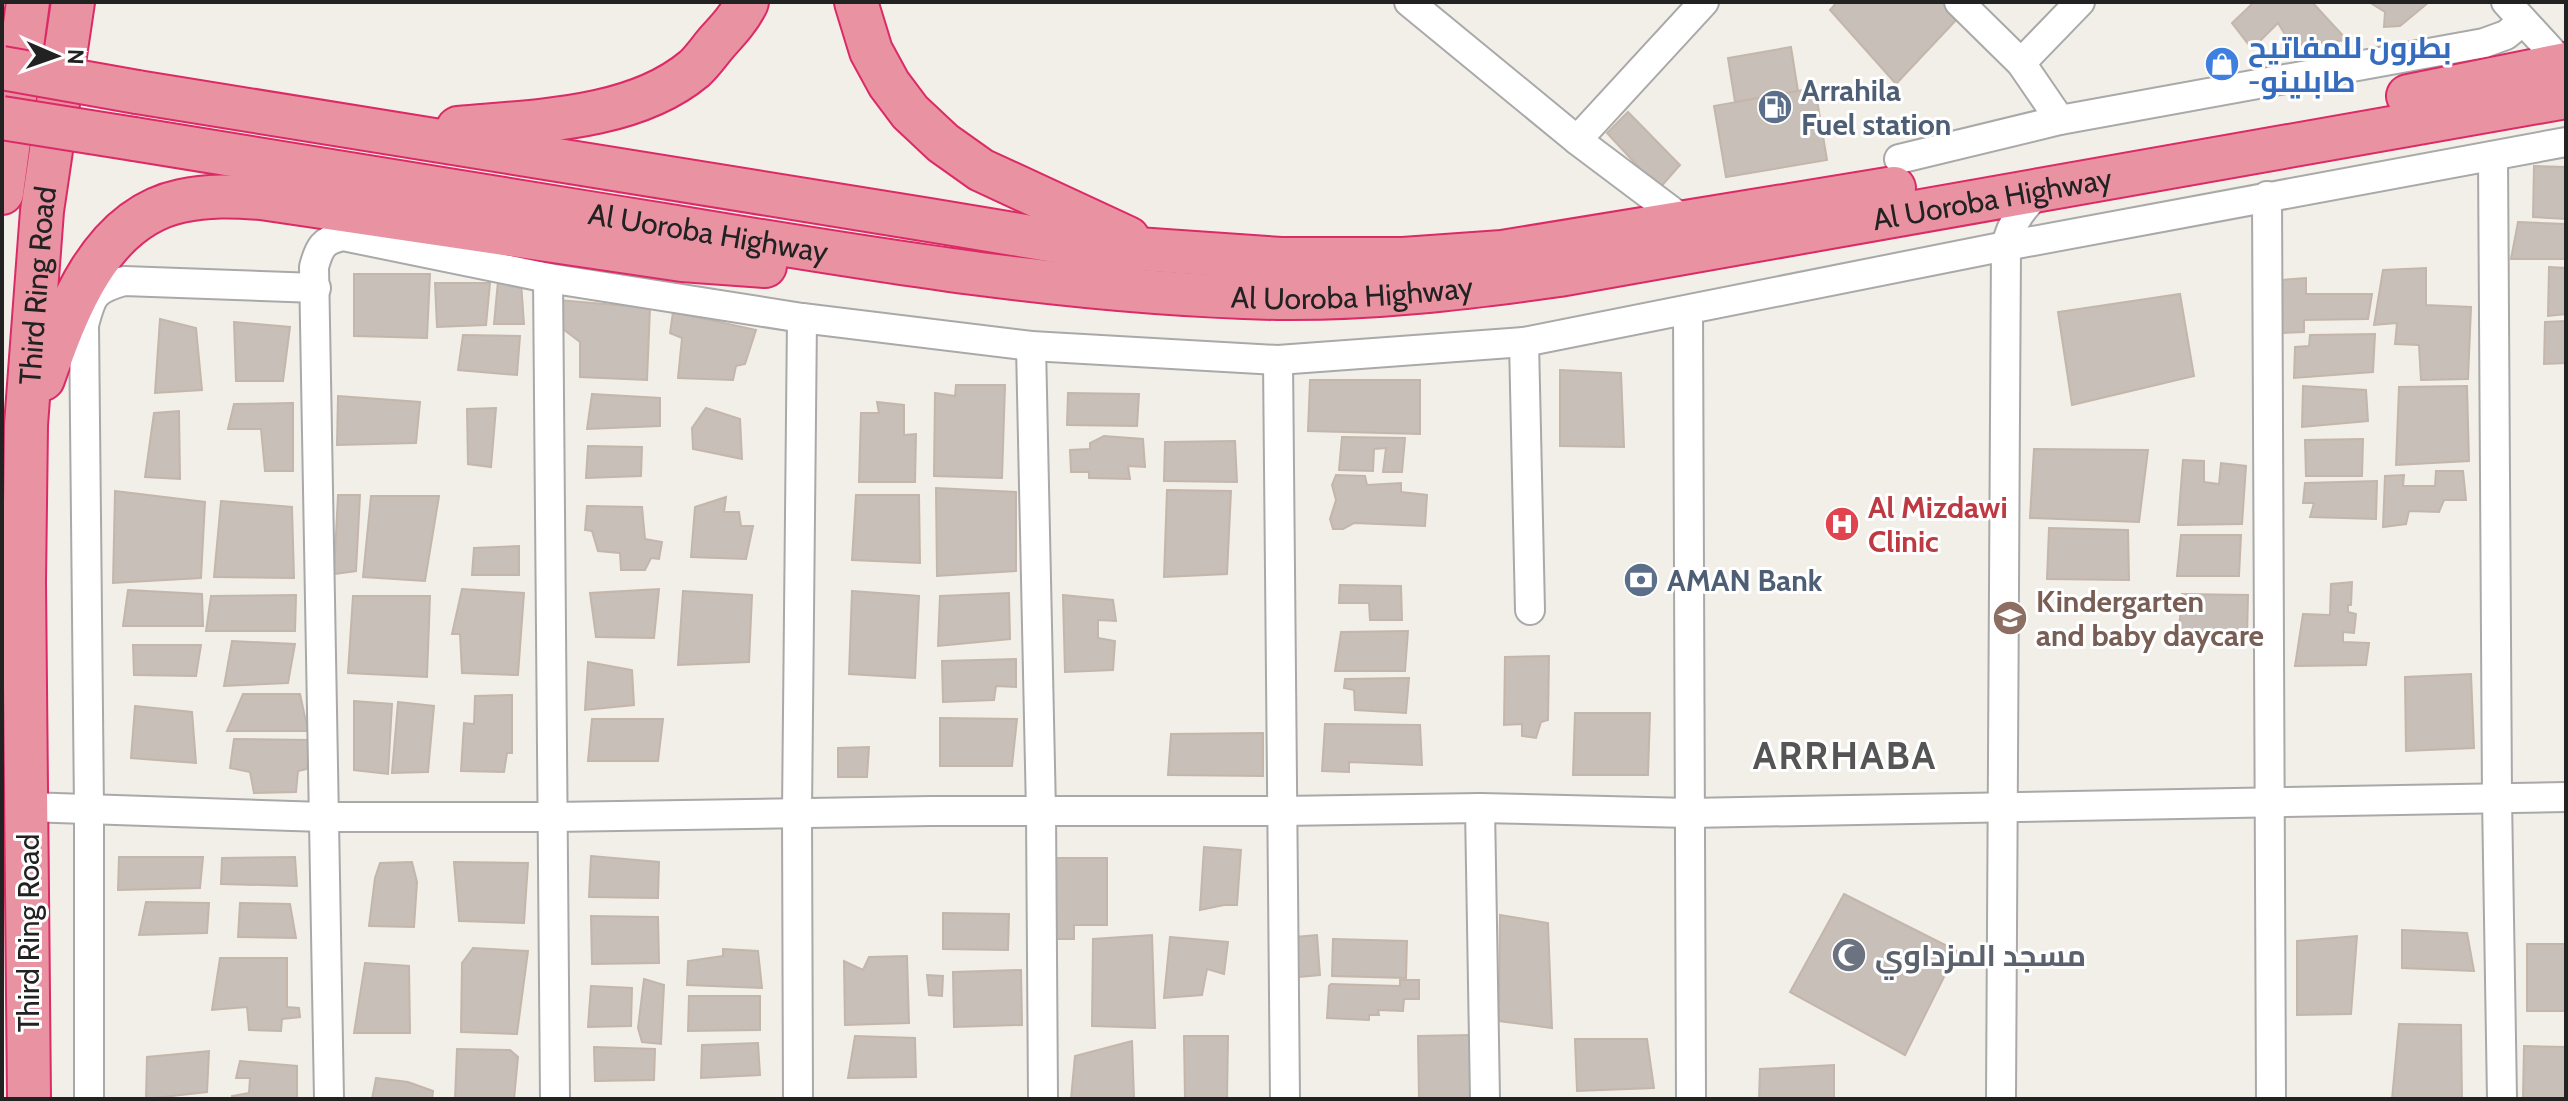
<svg xmlns="http://www.w3.org/2000/svg" width="2568" height="1101" font-family="Cabin,Cairo,sans-serif">
<style>
.building{fill:#c7bfb8;stroke:#c4b6ab;stroke-width:2}
.lines{fill:none;stroke-linecap:round;stroke-linejoin:round}
.minor-casing{stroke:#a9a9a9;stroke-width:32}
.highway-casing{stroke:#dc2a67;stroke-width:46}
.minor{stroke:#fff;stroke-width:28}
.highway{stroke:#e892a2;stroke-width:42}
.highway-bridge-casing{stroke:#dc2a67;stroke-width:46;stroke-linecap:butt}
.highway-bridge{stroke:#e892a2;stroke-width:42}
.labels{text-anchor:middle;dominant-baseline:central;stroke-width:6;stroke-linejoin:round;paint-order:stroke}
.shop-label{font-size:30px;font-weight:bold;fill:#366cbe;stroke:#fff;text-anchor:start}
.service-label{font-size:30px;font-weight:bold;fill:#4e5e75;stroke:#fff;text-anchor:start}
.street-label{font-size:30px;fill:#222;stroke:#fff}
.health-label{font-size:30px;font-weight:bold;fill:#be3a42;stroke:#fff;text-anchor:start}
.education-label{font-size:30px;font-weight:bold;fill:#785e54;stroke:#fff;text-anchor:start}
.worship-label{font-size:30px;font-weight:bold;fill:#5b616d;stroke:#fff;text-anchor:start}
.district-label{font-size:38px;font-weight:bold;letter-spacing:2px;fill:#555;stroke:#fff}
</style>
<rect width="100%" height="100%" fill="#f2efe9"/>
<g class="building">
<polygon points="1837,2 1944,2 1959,17 1896,84 1830,10"/>
<polygon points="2254,2 2312,2 2347,40 2292,46 2278,23 2252,49 2232,23"/>
<polygon points="2369,2 2429,2 2400,26 2384,27 2385,12"/>
<polygon points="1791,47 1798,91 1735,102 1728,58"/>
<polygon points="1815,88 1827,160 1726,177 1714,106"/>
<polygon points="1628,112 1680,165 1659,189 1607,133"/>
<polygon points="2534,166 2566,167 2566,219 2533,217"/>
<polygon points="2518,222 2566,224 2566,259 2511,259"/>
<polygon points="2549,267 2566,268 2566,314 2548,316"/>
<polygon points="2426,268 2426,305 2471,307 2468,379 2421,380 2419,345 2395,344 2397,323 2374,325 2383,270"/>
<polygon points="354,274 430,274 427,338 354,336"/>
<polygon points="2306,278 2306,294 2372,294 2368,319 2304,320 2304,332 2279,333 2281,280"/>
<polygon points="498,281 521,282 524,324 494,324"/>
<polygon points="435,283 490,283 486,325 437,327"/>
<polygon points="2180,294 2194,376 2072,405 2058,312"/>
<polygon points="558,300 650,308 647,380 580,377 580,342 559,326"/>
<polygon points="673,312 756,330 745,364 736,366 733,380 678,378 682,338 670,333"/>
<polygon points="160,319 196,328 202,390 155,393"/>
<polygon points="2566,321 2566,363 2544,364 2545,322"/>
<polygon points="234,322 290,327 283,381 236,381"/>
<polygon points="2375,334 2373,372 2294,378 2295,347 2309,346 2310,335"/>
<polygon points="463,335 520,336 517,375 458,370"/>
<polygon points="1560,370 1621,373 1624,447 1560,446"/>
<polygon points="1310,380 1420,380 1420,434 1308,431"/>
<polygon points="956,385 1005,385 1002,478 934,476 935,393 955,396"/>
<polygon points="2303,386 2366,390 2368,421 2302,427"/>
<polygon points="2467,386 2469,461 2396,465 2399,387"/>
<polygon points="1068,393 1139,394 1137,426 1067,425"/>
<polygon points="592,394 660,398 660,426 587,429"/>
<polygon points="338,396 420,402 416,443 337,445"/>
<polygon points="877,402 904,405 904,435 916,434 915,482 859,482 861,413 879,413"/>
<polygon points="293,403 293,471 265,471 261,429 228,429 234,404"/>
<polygon points="496,408 491,467 468,464 467,409"/>
<polygon points="706,408 740,419 742,459 693,449 692,428"/>
<polygon points="179,411 180,479 145,477 154,413"/>
<polygon points="1104,436 1143,439 1145,467 1128,466 1130,479 1089,478 1089,472 1071,472 1070,450 1090,449 1090,443"/>
<polygon points="1342,437 1405,438 1402,472 1383,472 1386,448 1374,449 1373,471 1339,470"/>
<polygon points="2363,439 2362,476 2306,476 2305,440"/>
<polygon points="1235,441 1237,482 1164,481 1165,442"/>
<polygon points="588,446 642,447 641,476 586,478"/>
<polygon points="2034,449 2148,450 2139,522 2030,518"/>
<polygon points="2183,460 2204,461 2204,482 2219,484 2221,463 2246,466 2242,524 2178,525"/>
<polygon points="2436,471 2463,471 2466,500 2444,500 2439,512 2409,511 2406,524 2383,527 2385,476 2404,475 2403,486 2435,486"/>
<polygon points="1336,475 1365,476 1367,485 1401,483 1401,492 1427,495 1425,526 1354,523 1343,529 1333,529 1330,519 1336,500 1332,485"/>
<polygon points="2377,481 2376,519 2310,517 2314,503 2303,503 2305,483"/>
<polygon points="936,488 1016,492 1016,571 937,576"/>
<polygon points="1167,490 1231,491 1227,574 1164,577"/>
<polygon points="115,491 205,502 201,578 113,583"/>
<polygon points="338,495 360,495 356,571 334,574"/>
<polygon points="856,495 919,495 920,563 852,560"/>
<polygon points="371,496 439,496 425,581 363,577"/>
<polygon points="726,497 724,512 739,512 741,526 753,526 746,559 691,557 695,507"/>
<polygon points="221,501 292,507 294,578 214,577"/>
<polygon points="587,506 642,507 645,539 662,542 659,559 651,558 645,570 621,570 620,553 598,551 592,531 585,530"/>
<polygon points="2049,528 2128,530 2129,580 2047,579"/>
<polygon points="2181,535 2241,535 2239,576 2177,576"/>
<polygon points="519,546 519,575 472,575 474,548"/>
<polygon points="2352,582 2351,605 2348,605 2348,612 2356,614 2354,633 2343,632 2343,642 2369,643 2366,665 2295,666 2303,614 2330,615 2331,584"/>
<polygon points="1340,585 1401,586 1402,620 1370,620 1369,603 1339,603"/>
<polygon points="462,589 524,593 518,675 462,673 460,634 452,634"/>
<polygon points="659,589 654,638 596,637 590,593"/>
<polygon points="128,590 202,594 203,626 123,626"/>
<polygon points="683,591 752,595 749,662 678,665"/>
<polygon points="852,591 919,596 915,678 849,674"/>
<polygon points="1009,593 1010,639 938,646 940,596"/>
<polygon points="2182,594 2248,595 2247,636 2179,630"/>
<polygon points="296,595 295,631 206,631 211,596"/>
<polygon points="1063,595 1113,600 1116,621 1098,620 1098,638 1115,641 1113,670 1065,672"/>
<polygon points="353,596 430,596 427,677 348,673"/>
<polygon points="1408,631 1405,671 1335,671 1341,632"/>
<polygon points="232,641 295,644 288,683 224,686"/>
<polygon points="133,645 201,645 196,676 134,675"/>
<polygon points="1549,656 1548,720 1541,722 1536,738 1522,736 1522,724 1504,725 1505,657"/>
<polygon points="1016,659 1016,687 996,686 994,700 943,702 942,661"/>
<polygon points="588,662 632,670 634,705 585,710"/>
<polygon points="2471,674 2474,748 2406,751 2405,677"/>
<polygon points="1409,678 1406,713 1355,710 1354,690 1344,688 1345,679"/>
<polygon points="243,694 300,694 308,731 227,731"/>
<polygon points="512,695 512,753 507,753 504,772 461,771 464,723 474,724 475,696"/>
<polygon points="354,701 392,704 388,774 354,770"/>
<polygon points="398,702 434,706 428,772 392,773"/>
<polygon points="135,706 192,712 196,763 131,758"/>
<polygon points="1575,713 1650,713 1648,775 1573,775"/>
<polygon points="940,718 1017,719 1012,766 940,766"/>
<polygon points="592,719 663,719 658,761 588,761"/>
<polygon points="1325,724 1420,725 1422,765 1349,762 1349,772 1322,771"/>
<polygon points="1263,733 1263,776 1168,775 1171,734"/>
<polygon points="234,739 310,740 307,769 298,771 296,792 254,793 250,772 230,768"/>
<polygon points="869,747 867,777 838,777 838,748"/>
<polygon points="1204,847 1241,850 1237,905 1224,905 1200,910"/>
<polygon points="591,856 659,862 658,898 589,897"/>
<polygon points="119,857 203,857 200,888 118,890"/>
<polygon points="295,857 297,886 221,884 222,858"/>
<polygon points="1054,858 1107,858 1107,925 1074,925 1074,939 1053,939"/>
<polygon points="412,862 417,882 414,927 369,926 375,878 380,863"/>
<polygon points="454,862 528,863 524,923 459,921"/>
<polygon points="1844,894 1957,951 1905,1055 1790,992"/>
<polygon points="146,902 209,903 207,933 139,935"/>
<polygon points="240,903 290,904 296,938 238,937"/>
<polygon points="943,913 1009,914 1008,950 943,949"/>
<polygon points="1500,915 1548,923 1552,1028 1499,1021"/>
<polygon points="591,916 658,917 659,963 592,964"/>
<polygon points="2402,930 2467,933 2474,971 2402,968"/>
<polygon points="1152,935 1155,1028 1092,1026 1093,939"/>
<polygon points="1317,935 1320,975 1299,977 1295,937"/>
<polygon points="2357,936 2351,1014 2297,1015 2297,941"/>
<polygon points="1170,937 1228,942 1224,974 1207,969 1202,995 1164,998"/>
<polygon points="1333,939 1407,941 1406,978 1332,976"/>
<rect x="2527" y="944" width="39" height="67"/>
<polygon points="473,948 528,951 517,1034 461,1032 462,963"/>
<polygon points="723,949 758,951 762,988 687,985 688,961 723,956"/>
<polygon points="907,956 909,1023 845,1025 844,961 863,970 869,957"/>
<polygon points="220,958 287,958 287,1007 299,1008 300,1017 282,1019 281,1031 249,1030 247,1007 212,1010"/>
<polygon points="365,963 409,966 410,1033 354,1033"/>
<polygon points="1021,970 1022,1025 954,1027 953,972"/>
<polygon points="927,975 943,976 942,996 929,995"/>
<polygon points="644,979 664,985 661,1044 642,1042 638,1028"/>
<polygon points="1400,980 1419,980 1419,999 1404,999 1403,1011 1378,1010 1379,1015 1369,1015 1369,1020 1327,1018 1329,986 1331,984 1400,986"/>
<polygon points="591,986 632,988 631,1026 588,1027"/>
<polygon points="689,996 760,996 760,1030 688,1031"/>
<polygon points="2399,1024 2461,1025 2462,1099 2392,1099"/>
<polygon points="1471,1035 1472,1099 1419,1099 1418,1036"/>
<polygon points="855,1036 915,1038 916,1077 848,1078"/>
<polygon points="1184,1036 1228,1036 1227,1099 1185,1099"/>
<polygon points="1575,1039 1647,1039 1654,1088 1577,1091"/>
<polygon points="1132,1041 1134,1098 1071,1099 1075,1056"/>
<polygon points="758,1043 760,1075 701,1078 702,1045"/>
<polygon points="2524,1046 2566,1047 2566,1099 2523,1099"/>
<polygon points="594,1047 655,1049 654,1080 595,1081"/>
<polygon points="457,1049 510,1050 518,1057 514,1099 455,1099"/>
<polygon points="209,1051 207,1092 146,1099 147,1057"/>
<polygon points="240,1061 297,1066 297,1099 232,1099 232,1096 249,1093 250,1078 236,1078"/>
<polygon points="1834,1065 1834,1099 1759,1099 1760,1069"/>
<polygon points="376,1078 408,1082 433,1091 432,1099 372,1099"/>
</g>
<g class="lines">
<g class="minor-casing">
<g id="minor">
<polyline points="1409,2 1577,140 1686,222"/>
<polyline points="1959,2 2021,63 2060,120"/>
<polyline points="2506,2 2564,65"/>
<polyline points="2021,63 2080,2"/>
<polyline points="1577,140 1704,2"/>
<polyline points="2493,156 2497,798 2502,1099"/>
<polyline points="1899,159 2060,120 2484,43 2506,35 2523,21"/>
<polyline points="2267,196 2271,1099"/>
<polyline points="548,278 555,1099"/>
<polyline points="1688,310 1691,1099"/>
<polyline points="1524,342 1530,610"/>
<polyline points="1031,346 1041,812 1043,1099"/>
<polyline points="1278,360 1285,1099"/>
<polyline points="27,807 323,817 553,817 931,811 1282,811 1480,808 1689,813 2566,797"/>
<polyline points="1480,808 1485,1099"/>
<path d="M89 1099V809L84 325C92 295 93 290 124 281L316 288"/>
<path d="M329 1099 314 267C319 248 323 240 343 236L548 278 802 318 1031 346 1278 360 1524 342 2006 246 2566 142"/>
<polyline points="798,1099 797,812 802,318"/>
<path d="M2001 1099 2006 246C2012 221 2023 206 2042 190"/>
</g>
</g>
<g class="highway-casing">
<g id="highway">
<polyline points="856,2 871,51 889,84 910,112 943,143 981,170 1128,238"/>
<polyline points="137,92 929,220 1079,245 1281,259 1403,259 1502,252 1894,188"/>
<polyline points="2408,96 2566,64"/>
<path d="M458 128C534 121 633 120 694 69 703 61 710 50 718 41 729 29 740 17 747 2"/>
<path id="s1" d="M134 139C314 168 495 198 676 227 875 260 1076 294 1278 298 1372 299 1466 288 1559 275L2566 97"/>
<polyline points="2,193 28,2"/>
<path d="M43 379C67 311 100 218 181 201 208 195 234 196 261 198L682 260 765 266"/>
<path id="s2" d="M29 1099 24 582 26 425 42 211 73 2"/>
</g>
</g>
<use href="#minor" class="minor"/>
<use href="#highway" class="highway"/>
<g class="highway-bridge-casing">
<g id="highway-bridge">
<polyline points="2,68 137,92"/>
<polyline points="2,118 134,139"/>
</g>
</g>
<use href="#highway-bridge" class="highway-bridge"/>
</g>
<defs>
<g id="shop-disc" transform="scale(1.8)"><circle r="9.5" fill="#3f7fe0" stroke="#fff"/><path d="M-5-2.5h2.3a2.7 3.5 0 0 1 5.4 0H5L5.5 6h-11ZM-1.5-2.5h3a1.5 2.3 0 0 0-3 0Z" fill="#fff"/></g>
<g id="fuel-disc" transform="scale(1.8)"><circle r="9.5" fill="#5c6f8a" stroke="#fff"/><path d="M-5.5-6h7V0h2V4h1.3V-2.5L3-4.5l.8-.8L6-3V5H2.5V1h-1V6h-7ZM-4.2-4.7v3.2H.2V-4.7Z" fill="#fff"/></g>
<g id="hospital-disc" transform="scale(1.8)"><circle r="9.5" fill="#e0444e" stroke="#fff"/><path d="M-5-5h3v3.5h4V-5h3V5h-3V1.5h-4V5h-3Z" fill="#fff"/></g>
<g id="bank-disc" transform="scale(1.8)"><circle r="9.5" fill="#5c6f8a" stroke="#fff"/><path d="M-6-4H6V4H-6ZM0-2.3a2.3 2.3 0 1 0 0 4.6a2.3 2.3 0 1 0 0-4.6Z" fill="#fff"/></g>
<g id="school-disc" transform="scale(1.8)"><circle r="9.5" fill="#8d6e63" stroke="#fff"/><path d="M0-5L7-2L0 1L-7-2ZM-4 1L0 2.5L4 1V4Q0 6-4 4Z" fill="#fff"/></g>
<g id="mosque-disc" transform="scale(1.8)"><circle r="9.5" fill="#6b7280" stroke="#fff"/><path d="M3.5-4.9A6 6 0 1 0 3.5 4.9A5 5 0 1 1 3.5-4.9Z" fill="#fff"/></g>
</defs>
<g fill-rule="evenodd">
<use href="#shop-disc" x="2222" y="64"/>
<use href="#fuel-disc" x="1775" y="107"/>
<use href="#hospital-disc" x="1842" y="524"/>
<use href="#bank-disc" x="1641" y="580"/>
<use href="#school-disc" x="2010" y="618"/>
<use href="#mosque-disc" x="1849" y="955"/>
</g>
<g class="labels">
<g class="shop-label">
<text x="2248" y="47">بطرون للمفاتيح<tspan x="2248" dy="34">-طابلينو</tspan></text>
</g>
<g class="service-label">
<text x="1801" y="90">Arrahila<tspan x="1801" dy="34">Fuel station</tspan></text>
<text x="1667" y="580">AMAN Bank</text>
</g>
<g class="street-label">
<text stroke="none"><textPath href="#s1" startOffset="1878">Al Uoroba Highway</textPath></text>
<text stroke="none"><textPath href="#s1" startOffset="582">Al Uoroba Highway</textPath></text>
<text stroke="none"><textPath href="#s2" startOffset="814">Third Ring Road</textPath></text>
<text stroke="none"><textPath href="#s1" startOffset="1230">Al Uoroba Highway</textPath></text>
<text transform="translate(28 933) rotate(-90)">Third Ring Road</text>
</g>
<g class="health-label">
<text x="1868" y="507">Al Mizdawi<tspan x="1868" dy="34">Clinic</tspan></text>
</g>
<g class="education-label">
<text x="2036" y="601">Kindergarten<tspan x="2036" dy="34">and baby daycare</tspan></text>
</g>
<g class="worship-label">
<text x="1875" y="955">مسجد المزداوي</text>
</g>
<g class="district-label">
<text x="1845" y="755">ARRHABA</text>
</g>
</g>
<rect width="2568" height="1101" fill="none" stroke="#222222" stroke-width="8"/>
<g transform="translate(56 56) rotate(92)" stroke="#ffffff" stroke-width="6" paint-order="stroke">
<path d="M0-6L14 30L0 20L-14 30Z" fill="#222222"/>
<text y="-12" font-size="22" font-weight="bold" text-anchor="middle" fill="#222222">N</text>
</g>
</svg>
